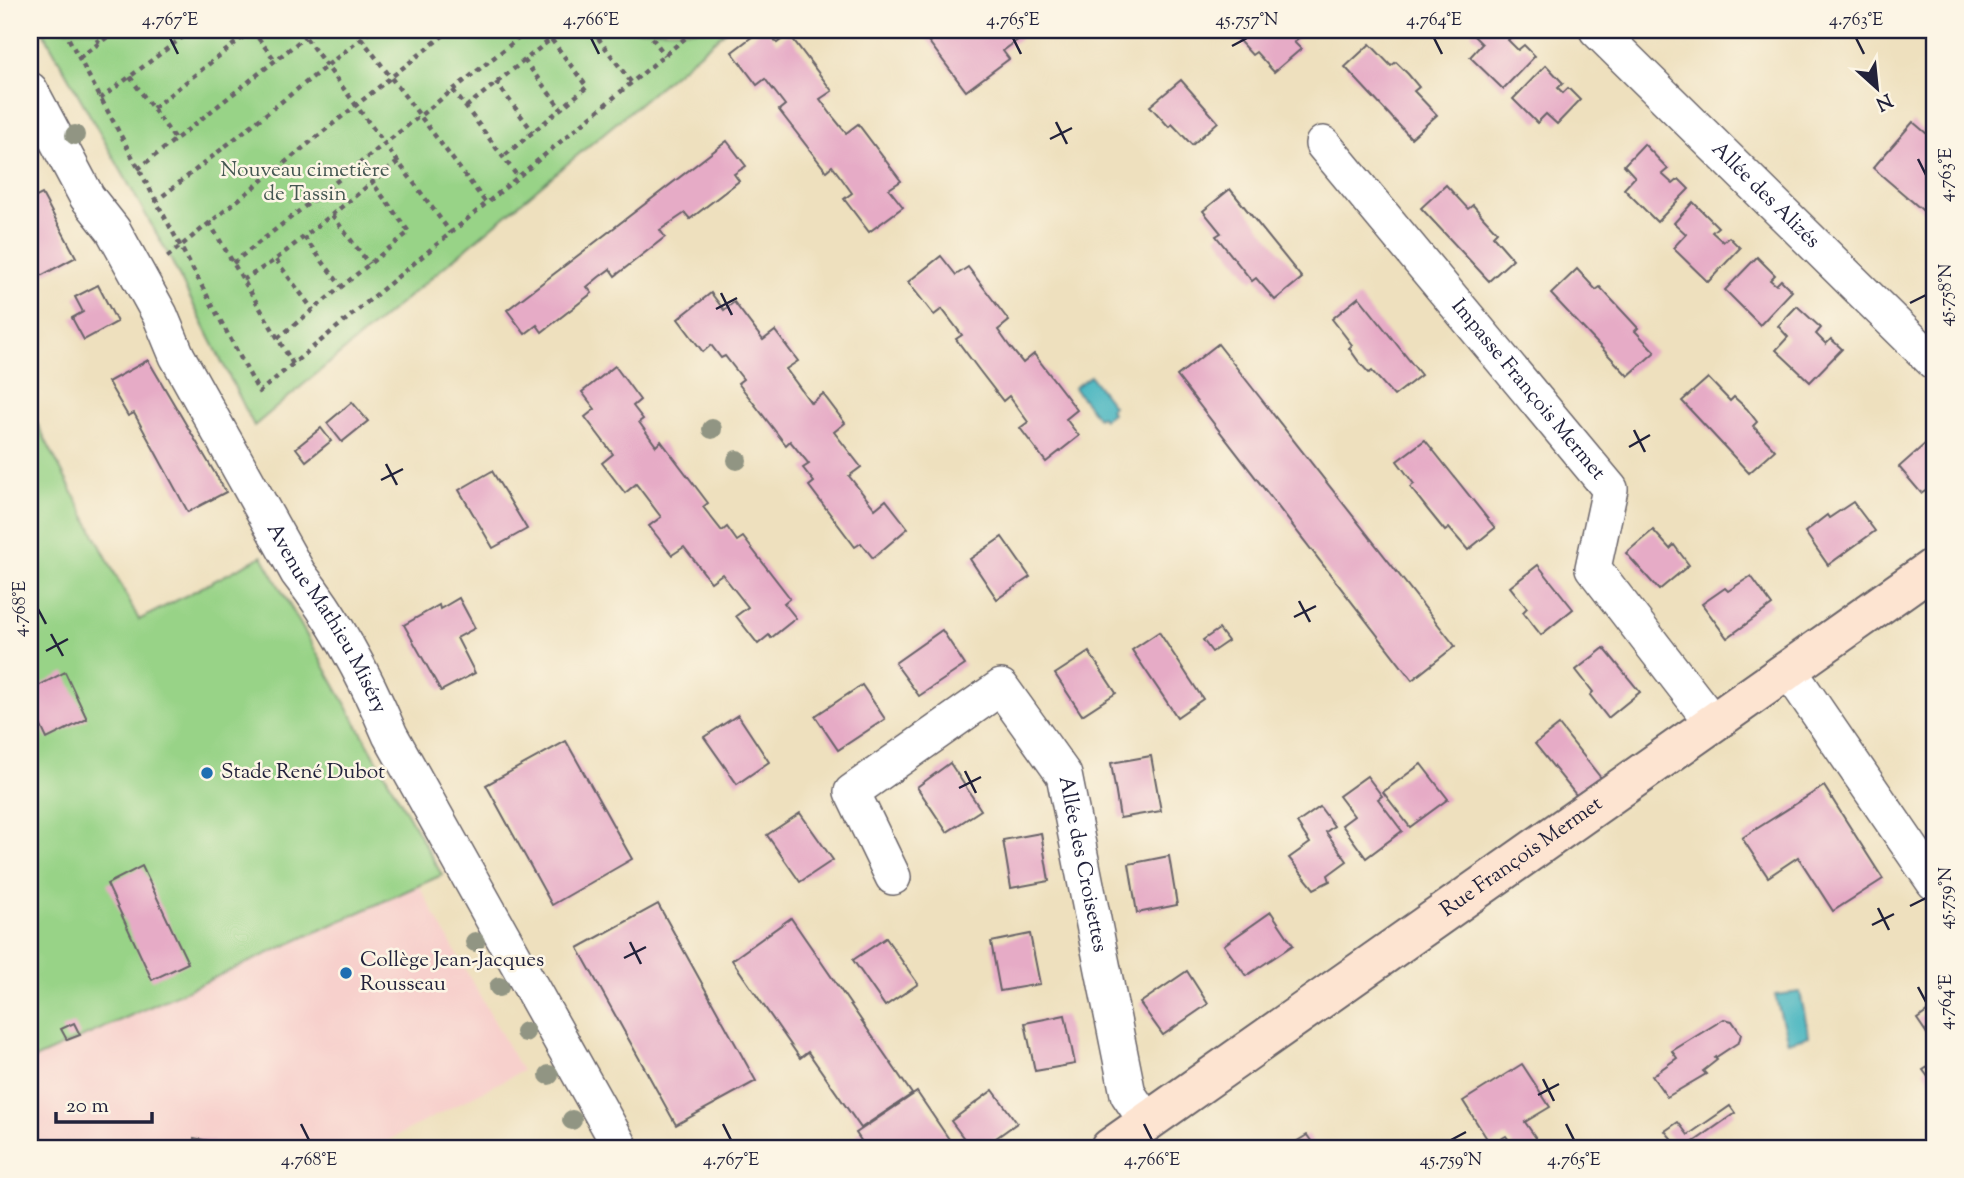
<svg xmlns="http://www.w3.org/2000/svg" width="1964" height="1178" font-family="'Sorts Mill Goudy',serif">
<style>
.built{fill:#f7d0cc}
.green{fill:#98d387;stroke:#5d7a61;stroke-width:2}
.water{fill:#46b5c0;stroke:#346c7e;stroke-width:2}
.building{fill:#e6abc6}
.lines{fill:none;stroke-linecap:round;stroke-linejoin:round}
.minor-casing{stroke:#696469;stroke-width:38}
.secondary-casing{stroke:#696469;stroke-width:42}
.path{stroke:#696469;stroke-width:4.5;stroke-dasharray:5 5;stroke-linecap:butt}
.minor{stroke:#fff;stroke-width:35}
.secondary{stroke:#fde4d1;stroke-width:38}
.tree{fill:#919583}
.ticks{fill:none;stroke:#22223b;stroke-width:2.5}
.poi-dot{fill:#1f6fb2;stroke:#fcf5e5;stroke-width:2.5}
.labels{text-anchor:middle;dominant-baseline:central;stroke-width:5;stroke-linejoin:round;paint-order:stroke}
.park-label{font-size:21px;fill:#455752;stroke:#fcf5e5}
.street-label{font-size:21px;fill:#22223b;stroke:#fcf5e5}
.poi-label{font-size:21px;fill:#22223b;stroke:#fcf5e5;text-anchor:start}
.neatline{fill:none;stroke:#22223b;stroke-width:2.5}
.ticks-label{font-size:18px;text-anchor:middle;fill:#22223b}
</style>
<rect width="100%" height="100%" fill="#fcf5e5"/>
<filter id="ink" filterUnits="userSpaceOnUse"><feTurbulence type="fractalNoise" baseFrequency=".0143" numOctaves="2"/><feDisplacementMap in="SourceGraphic" scale="14" xChannelSelector="R" yChannelSelector="G"/><feConvolveMatrix kernelMatrix="1 2 1 2 8 2 1 2 1" color-interpolation-filters="sRGB"/></filter>
<filter id="wash" filterUnits="userSpaceOnUse"><feTurbulence type="fractalNoise" baseFrequency=".00686" numOctaves="4" result="noise"/><feDisplacementMap in="SourceGraphic" scale="28" xChannelSelector="R" yChannelSelector="G"/><feGaussianBlur stdDeviation="1.57" result="paint"/><feColorMatrix in="noise" values="0 0 0 0 0 0 0 0 0 0 0 0 0 0 0 0 0 1.4 0 .05"/><feComposite in="paint" operator="in"/></filter>
<g filter="url(#wash)">
<rect width="100%" height="100%" fill="#eee0be"/>
<polygon class="built" points="419,886 522,1071 373,1148 30,1148 30,1061"/>
<g class="green">
<polygon points="42,30 727,30 254,426 169,256"/>
<polygon points="30,410 139,620 262,556 442,875 30,1061"/>
</g>
<g class="water">
<polygon points="1090,376 1113,406 1110,409 1112,413 1104,419 1101,416 1098,418 1074,388"/>
<polygon points="1800,992 1809,1036 1788,1042 1775,995"/>
</g>
<g id="blocks">
<g class="building">
<polygon points="761,30 767,30 777,43 789,34 832,91 820,99 833,117 846,133 858,124 901,181 889,189 903,207 869,232 844,199 852,193 842,179 832,166 826,171 779,110 785,105 765,79 757,85 732,52"/>
<polygon points="920,30 1031,30 1003,51 1009,59 966,91"/>
<polygon points="1237,30 1305,30 1306,31 1294,42 1301,49 1274,72 1256,52 1252,55 1233,34"/>
<polygon points="1473,30 1508,30 1513,35 1508,40 1518,50 1524,45 1535,56 1503,89 1470,57 1482,44 1471,33"/>
<polygon points="1370,44 1391,66 1396,62 1408,74 1419,87 1414,91 1437,115 1411,138 1345,67"/>
<polygon points="1546,65 1563,83 1558,88 1563,93 1568,88 1580,100 1557,124 1546,114 1537,123 1513,99"/>
<polygon points="1181,80 1218,122 1192,145 1172,124 1169,127 1150,106"/>
<polygon points="1913,122 1934,140 1934,220 1873,168"/>
<polygon points="727,141 746,166 734,174 739,181 690,219 685,213 660,230 665,237 615,276 610,269 599,277 587,287 592,293 542,332 537,325 525,334 507,310"/>
<polygon points="1644,144 1668,169 1662,174 1673,184 1679,179 1689,189 1657,222 1624,189 1635,177 1624,165"/>
<polygon points="1446,185 1468,209 1473,205 1484,218 1497,232 1493,236 1513,259 1489,281 1421,208"/>
<polygon points="1230,189 1302,278 1275,300 1256,278 1252,281 1216,236 1221,233 1203,211"/>
<polygon points="42,194 76,257 37,278 30,264 30,200"/>
<polygon points="1693,202 1718,227 1712,232 1723,242 1729,237 1740,248 1708,282 1673,248 1686,234 1674,223"/>
<polygon points="941,256 956,275 968,267 1009,321 998,330 1010,347 1023,363 1034,354 1077,410 1066,419 1079,436 1046,462 1020,428 1028,422 1009,396 1003,401 979,370 956,339 962,335 942,309 934,315 908,282"/>
<polygon points="1757,257 1775,275 1770,280 1776,285 1781,280 1792,291 1760,325 1725,290"/>
<polygon points="1577,269 1596,290 1600,287 1638,328 1635,331 1655,352 1628,376 1551,294"/>
<polygon points="98,285 117,322 84,340 72,318 83,312 75,297"/>
<polygon points="711,293 724,310 734,302 763,340 775,331 798,361 786,369 811,403 823,394 845,423 834,432 861,467 849,476 875,509 886,500 908,528 873,558 861,543 855,547 809,486 814,482 803,468 809,464 790,441 786,445 738,383 743,379 725,356 721,358 711,345 703,352 678,319"/>
<polygon points="1359,297 1421,375 1394,396 1372,371 1369,373 1359,362 1349,348 1352,345 1332,319"/>
<polygon points="1797,306 1821,328 1816,334 1826,344 1831,339 1842,349 1810,382 1776,350 1788,337 1778,326"/>
<polygon points="1218,344 1455,646 1412,680 1177,376"/>
<polygon points="148,360 226,492 188,512 134,413 128,416 108,382"/>
<polygon points="615,366 640,400 633,406 643,419 639,422 656,446 661,441 708,503 703,507 722,531 727,527 737,541 743,537 790,598 784,603 796,618 771,638 769,635 758,644 736,616 748,607 722,574 711,582 684,547 672,555 649,526 661,517 636,484 625,493 602,463 613,454 585,417 595,409 582,392"/>
<polygon points="1708,378 1730,401 1734,397 1747,409 1757,422 1753,426 1775,450 1749,473 1682,401"/>
<polygon points="352,402 368,421 342,442 327,423"/>
<polygon points="321,428 331,441 306,461 296,448"/>
<polygon points="1934,436 1934,484 1921,493 1899,467"/>
<polygon points="1425,440 1495,528 1468,550 1449,528 1445,531 1428,510 1410,487 1414,484 1397,461"/>
<polygon points="492,471 527,529 493,548 459,490"/>
<polygon points="1853,502 1875,531 1828,565 1805,532 1827,515 1829,518"/>
<polygon points="1653,530 1670,549 1674,545 1689,565 1659,590 1626,553"/>
<polygon points="1002,537 1030,577 997,599 970,559"/>
<polygon points="1538,565 1573,609 1541,635 1523,612 1527,608 1510,587"/>
<polygon points="1751,576 1772,605 1727,638 1702,604 1725,588 1728,591"/>
<polygon points="459,598 475,628 457,638 475,673 441,691 404,625 439,605 440,609"/>
<polygon points="1219,629 1228,641 1212,652 1203,640"/>
<polygon points="942,630 965,665 919,696 895,663"/>
<polygon points="1159,632 1203,699 1177,717 1132,650"/>
<polygon points="1604,648 1640,692 1608,718 1590,695 1593,692 1576,670"/>
<polygon points="1089,652 1116,693 1082,715 1055,674"/>
<polygon points="65,672 87,719 47,739 30,703 30,690"/>
<polygon points="862,685 885,719 838,750 815,716"/>
<polygon points="738,715 769,762 737,784 704,737"/>
<polygon points="1559,725 1601,778 1576,795 1535,744"/>
<polygon points="566,741 632,859 552,905 486,785"/>
<polygon points="1151,756 1161,811 1120,818 1111,763"/>
<polygon points="950,763 981,810 947,832 917,787"/>
<polygon points="1421,764 1448,799 1410,827 1383,792"/>
<polygon points="1367,776 1382,796 1378,799 1402,831 1366,858 1342,825 1354,816 1339,796"/>
<polygon points="1824,786 1883,879 1833,911 1798,857 1768,877 1742,838"/>
<polygon points="1320,807 1334,826 1326,832 1347,861 1328,875 1330,881 1314,889 1289,858 1310,843 1297,823"/>
<polygon points="800,813 833,860 800,882 767,835"/>
<polygon points="1041,833 1049,881 1011,888 1003,840"/>
<polygon points="1169,856 1177,905 1137,913 1129,864"/>
<polygon points="142,866 188,963 152,980 107,884"/>
<polygon points="658,904 756,1081 676,1125 578,948"/>
<polygon points="1271,912 1293,945 1246,976 1224,945"/>
<polygon points="791,918 912,1094 861,1128 808,1052 800,1058 732,960"/>
<polygon points="1030,934 1040,984 1000,991 991,942"/>
<polygon points="886,938 918,984 885,1006 853,960"/>
<polygon points="1187,971 1208,1004 1163,1035 1140,1003"/>
<polygon points="1934,1007 1934,1044 1917,1019"/>
<polygon points="1065,1015 1075,1064 1035,1071 1025,1023"/>
<polygon points="1724,1019 1732,1021 1741,1034 1739,1042 1715,1058 1717,1060 1703,1071 1706,1074 1667,1097 1652,1076 1677,1058 1672,1051"/>
<polygon points="74,1023 80,1035 67,1040 61,1029"/>
<polygon points="1934,1063 1934,1085 1923,1070"/>
<polygon points="1522,1064 1550,1107 1525,1122 1536,1138 1537,1148 1515,1148 1506,1136 1491,1145 1463,1101"/>
<polygon points="993,1090 1017,1123 982,1148 971,1148 951,1121"/>
<polygon points="917,1092 955,1148 866,1148 856,1133"/>
<polygon points="1730,1106 1735,1113 1685,1148 1679,1148 1665,1131 1678,1122 1688,1135"/>
<polygon points="1307,1135 1316,1148 1286,1148"/>
<polygon points="194,1138 239,1147 239,1148 193,1148"/>
</g>
</g>
</g>
<g filter="url(#ink)">
<use href="#blocks" fill-opacity="0" stroke="#696469" stroke-width="2"/>
<g class="lines">
<g class="minor-casing">
<g id="minor">
<path id="s1" d="M1597 30 1934 362"/>
<path id="s2" d="M30 90 87 197 113 230 160 315 177 356 298 573C336 621 366 678 390 735L621 1148"/>
<path id="s3" d="M1323 144 1610 489 1593 568 1712 722"/>
<polyline points="1788,669 1934,882"/>
<path id="s4" d="M893 877 852 792 1001 687 1064 775 1128 1094 1147 1122"/>
</g>
</g>
<g class="secondary-casing">
<g id="secondary">
<path id="s5" d="M1110 1148 1934 567"/>
</g>
</g>
<g class="path">
<polyline points="64,30 259,392 695,30"/>
<polyline points="92,30 99,43"/>
<polyline points="252,30 275,60"/>
<polyline points="300,30 451,233"/>
<polyline points="355,30 486,203"/>
<polyline points="592,30 631,82"/>
<polyline points="646,30 665,55"/>
<polyline points="551,39 562,30"/>
<polyline points="79,58 117,30"/>
<polyline points="524,60 561,109"/>
<polyline points="130,77 175,139"/>
<polyline points="496,82 533,132"/>
<polyline points="453,90 518,177"/>
<polyline points="100,99 192,30"/>
<polyline points="466,107 551,39 587,87 503,157"/>
<polyline points="153,108 252,30"/>
<polyline points="138,169 305,37"/>
<polyline points="155,202 372,30"/>
<polyline points="332,215 369,264"/>
<polyline points="209,222 293,364"/>
<polyline points="304,237 341,286"/>
<polyline points="167,257 450,30"/>
<polyline points="276,260 313,310"/>
<polyline points="233,263 529,30"/>
<polyline points="243,280 275,260 399,161"/>
<polyline points="278,338 409,232 372,182"/>
</g>
<use href="#minor" class="minor"/>
<use href="#secondary" class="secondary"/>
</g>
<g class="tree">
<circle cx="75" cy="135" r="10"/>
<circle cx="712" cy="429" r="10"/>
<circle cx="737" cy="460" r="10"/>
<circle cx="475" cy="942" r="10"/>
<circle cx="499" cy="987" r="10"/>
<circle cx="525" cy="1032" r="10"/>
<circle cx="549" cy="1075" r="10"/>
<circle cx="572" cy="1120" r="10"/>
</g>
</g>
<path class="ticks" d="M170 38 178 54M591 38 599 54M1013 38 1021 54M1434 38 1442 54M1856 38 1864 54M1232 46 1247 38M1056 122 1067 144M1050 139 1072 128M1918 159 1926 175M721 293 732 315M1910 303 1926 295M716 309 737 298M1634 430 1645 452M1629 447 1650 435M386 464 397 485M381 480 403 469M1299 601 1310 622M38 609 46 624M1294 617 1316 606M51 634 63 656M46 651 68 639M965 771 976 793M959 788 981 777M1910 906 1926 898M1878 908 1889 930M1872 925 1894 914M630 942 641 964M624 958 646 947M1918 987 1926 1002M1543 1079 1554 1101M1538 1095 1559 1084M301 1124 309 1140M723 1124 731 1140M1144 1124 1152 1140M1566 1124 1574 1140M1451 1140 1466 1132"/>
<g class="poi-dot">
<circle cx="207" cy="773" r="7"/>
<circle cx="346" cy="973" r="7"/>
</g>
<g class="labels">
<g class="park-label">
<text x="305" y="171">Nouveau cimetière<tspan x="305" dy="24">de Tassin</tspan></text>
</g>
<g class="street-label">
<text stroke="none"><textPath href="#s1" startOffset="236">Allée des Alizés</textPath></text>
<text stroke="none"><textPath href="#s3" startOffset="320">Impasse François Mermet</textPath></text>
<text stroke="none"><textPath href="#s2" startOffset="607">Avenue Mathieu Miséry</textPath></text>
<text stroke="none"><textPath href="#s5" startOffset="504">Rue François Mermet</textPath></text>
<text stroke="none"><textPath href="#s4" startOffset="476">Allée des Croisettes</textPath></text>
</g>
<g class="poi-label">
<text x="221" y="773">Stade René Dubot</text>
<text x="360" y="961">Collège Jean-Jacques<tspan x="360" dy="24">Rousseau</tspan></text>
</g>
</g>
<rect width="1964" height="1178" fill="none" stroke="#fcf5e5" stroke-width="77"/>
<g transform="translate(1877 88) rotate(153)" stroke="#fcf5e5" stroke-width="5" paint-order="stroke">
<path d="M0-5L12 26L0 18L-12 26Z" fill="#22223b"/>
<text y="-10" font-size="19" font-weight="bold" text-anchor="middle" fill="#22223b">N</text>
</g>
<path d="M56 1112v10h96v-10" fill="none" stroke="#22223b" stroke-width="3.5"/>
<text x="66" y="1112" font-size="21" fill="#22223b" stroke="#fcf5e5" stroke-width="5" paint-order="stroke">20 m</text>
<rect x="38" y="38" width="1888" height="1102" class="neatline"/>
<g class="ticks-label">
<text x="170" y="25">4.767°E</text>
<text x="591" y="25">4.766°E</text>
<text x="1013" y="25">4.765°E</text>
<text x="1247" y="25">45.757°N</text>
<text x="1434" y="25">4.764°E</text>
<text x="1856" y="25">4.763°E</text>
<text transform="translate(1945 175) rotate(-90)" y="6">4.763°E</text>
<text transform="translate(1945 295) rotate(-90)" y="6">45.758°N</text>
<text transform="translate(19 609) rotate(-90)" y="6">4.768°E</text>
<text transform="translate(1945 898) rotate(-90)" y="6">45.759°N</text>
<text transform="translate(1945 1002) rotate(-90)" y="6">4.764°E</text>
<text x="309" y="1165">4.768°E</text>
<text x="731" y="1165">4.767°E</text>
<text x="1152" y="1165">4.766°E</text>
<text x="1451" y="1165">45.759°N</text>
<text x="1574" y="1165">4.765°E</text>
</g>
</svg>
